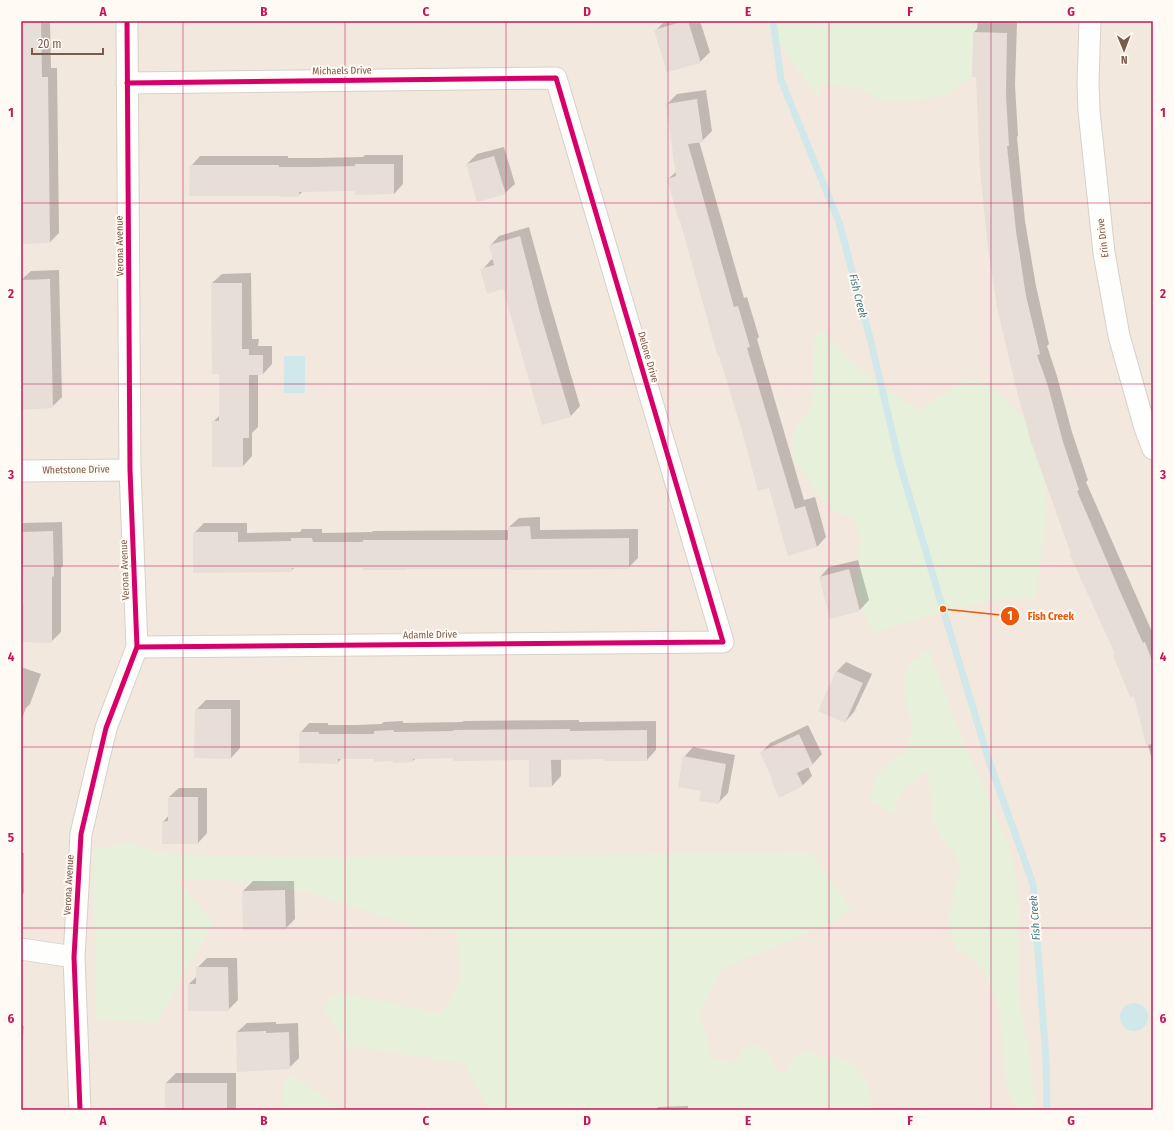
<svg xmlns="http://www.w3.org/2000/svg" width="1174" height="1131" font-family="'Fira Sans Condensed',sans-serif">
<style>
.residential{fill:#f2e8de}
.green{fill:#e7f0db}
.water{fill:#d0e8ea}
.shadow{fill:#0003}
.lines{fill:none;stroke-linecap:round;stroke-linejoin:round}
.stream{stroke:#d0e8ea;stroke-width:7}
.building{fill:#e6ded7}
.street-casing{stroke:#d7d1cb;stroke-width:23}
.street{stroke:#fefefd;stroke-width:21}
.cycleway-casing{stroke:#fffaf3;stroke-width:8}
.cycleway{stroke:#d6006c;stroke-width:5}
.grid{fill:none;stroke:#c2185b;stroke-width:1;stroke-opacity:0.55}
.labels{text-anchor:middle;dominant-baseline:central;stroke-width:4;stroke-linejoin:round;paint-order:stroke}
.street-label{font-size:10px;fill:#7a5c4d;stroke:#fffaf3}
.water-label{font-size:11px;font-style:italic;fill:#437c86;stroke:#fffaf3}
.leader{fill:none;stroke:#e8590c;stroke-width:1.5}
.callout-dot{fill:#e8590c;stroke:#fffaf3;stroke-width:1.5}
.mark-label{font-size:12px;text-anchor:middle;font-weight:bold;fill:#fff}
.callout-label{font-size:11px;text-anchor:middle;font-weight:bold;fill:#e8590c;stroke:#fffaf3;stroke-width:4;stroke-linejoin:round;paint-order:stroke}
.neatline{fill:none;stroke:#c2185b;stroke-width:1.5}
.grid-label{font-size:13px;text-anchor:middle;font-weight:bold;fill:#c2185b}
</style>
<rect width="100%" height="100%" fill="#f9f5f0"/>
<polygon class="residential" points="21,21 763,21 818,96 834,21 1153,21 1153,1110 21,1110"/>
<g class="green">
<polygon points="763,21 973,21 975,28 972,77 948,95 913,100 887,101 876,98 858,88 821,84 818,97"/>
<polygon points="822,330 853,364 918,411 966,379 990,383 1041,438 1047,510 1036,598 1007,599 959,608 872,632 856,594 861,536 852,517 832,510 812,486 793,458 794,430 813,406 814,374 813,339"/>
<polygon points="929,649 955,721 1009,846 1015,872 1019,908 1018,992 1030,1060 1036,1109 1034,1110 1014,1109 1006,1082 1000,1012 993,991 983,969 956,948 949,930 950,914 960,867 954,851 948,847 933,822 933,808 929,784 928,769 901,793 892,815 870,799 875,776 903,753 913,731 905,695 905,677 912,662"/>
<polygon points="127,843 168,854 297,857 812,853 851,909 835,922 721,969 700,1011 712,1059 735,1063 744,1047 758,1045 770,1056 775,1070 786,1072 794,1057 807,1050 820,1057 838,1057 856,1067 868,1084 872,1110 488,1110 464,1063 348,1046 324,1010 329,997 340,993 442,1014 462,980 456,931 425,930 311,893 227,880 178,880 213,923 156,1023 96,1020 93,849"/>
<polygon points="287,1077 295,1077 327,1100 345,1110 284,1110 284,1083"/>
</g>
<g class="water">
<rect x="284" y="356" width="21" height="37"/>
<circle cx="1134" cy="1017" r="14"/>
</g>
<g class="shadow">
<polygon points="21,21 52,21 50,23 51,68 57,68 59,233 50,242 21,243"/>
<polygon points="665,21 700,21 710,52 700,62 656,30"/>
<polygon points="978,21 1016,21 1015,23 1017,23 1015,85 1018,136 1017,137 1025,221 1036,286 1049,344 1047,346 1057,376 1072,432 1088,480 1086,482 1153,634 1153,763 1134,694 1072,554 974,32 977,29"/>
<polygon points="706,90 712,131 702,141 699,141 744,298 747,297 759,337 757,339 804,500 815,497 826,537 817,547 769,487 668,179 677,171 667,104 677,94"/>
<polygon points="504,147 515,184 505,193 467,164 477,154"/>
<polygon points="365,155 403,155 403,184 394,194 356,190 303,191 298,196 280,195 191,166 200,156 288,156 288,158 320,158 363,157"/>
<polygon points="529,227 550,303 580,406 571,416 503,288 482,270 491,260 494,259 490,246 499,236"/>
<polygon points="59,270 62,397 52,407 21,409 21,280 31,271"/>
<polygon points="251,273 252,339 259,339 258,346 272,346 272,364 263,374 258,374 258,427 252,433 252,456 243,466 213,422 220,415 220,373 212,283 222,274"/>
<polygon points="540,517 540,530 638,529 638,558 628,568 407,568 406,569 364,567 295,567 291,571 194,533 204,523 247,523 247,533 300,532 302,529 322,529 322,533 372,532 373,531 509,530 509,527 519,518"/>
<polygon points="62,522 63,566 61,568 61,632 51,642 23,604 25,603 24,567 21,567 21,523"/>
<polygon points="858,560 869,600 860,610 831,618 820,577 829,567"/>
<polygon points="846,662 872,674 854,712 845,722 837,671"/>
<polygon points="21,667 41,674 30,704 26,708 21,721"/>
<polygon points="206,700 240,700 240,748 231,758 196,710"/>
<polygon points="579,720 579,722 656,721 656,750 647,760 605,758 561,758 561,776 552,786 530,759 454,757 416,758 413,761 375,758 342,758 337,763 300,733 309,723 328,723 328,725 356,725 381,724 384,722 403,721 403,723 462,722 464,721"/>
<polygon points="808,725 822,754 813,764 808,766 812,776 803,785 780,796 773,779 761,753 770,743"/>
<polygon points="693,747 735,755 728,793 718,803 702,790 684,757"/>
<polygon points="179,788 207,788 207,833 198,843 163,822 169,815 169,797"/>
<polygon points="21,853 24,853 24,893 21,896"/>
<polygon points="253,881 294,881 295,919 285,929 243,891"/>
<polygon points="207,958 237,958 238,1000 228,1010 189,984 197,976 197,968"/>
<polygon points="276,1022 276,1024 298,1023 299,1058 289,1068 237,1032 247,1023"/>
<polygon points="21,1026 24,1026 21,1054"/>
<polygon points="176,1073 236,1073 236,1109 235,1110 166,1110 166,1083"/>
<polygon points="688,1106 688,1110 655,1110 658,1107"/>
</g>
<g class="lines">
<polyline class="stream" points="773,21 781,80 839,222 871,342 899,461 943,609 989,761 1033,884 1046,1060 1047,1110"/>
</g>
<g class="building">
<polygon points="21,21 41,21 42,77 48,77 50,243 21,244"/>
<polygon points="684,21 688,21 701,63 667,72 654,30"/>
<polygon points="973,32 1007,33 1006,95 1009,146 1007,146 1016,231 1026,296 1040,354 1037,355 1048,386 1063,442 1079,490 1077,491 1119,589 1143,643 1145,642 1153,663 1153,744 1146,745 1134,696 1130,697 1113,655 1115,654 1070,555 1071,554 1031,442 1015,384 997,307 988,248 980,170 976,77 972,77"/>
<polygon points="697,99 703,142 688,144 734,307 738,306 750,347 747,348 795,509 805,506 817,547 788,556 769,488 758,491 742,431 719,356 718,357 680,221 679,221 667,179 676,176 666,104"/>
<polygon points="494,156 506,194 477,202 466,164"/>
<polygon points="355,164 394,164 394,194 355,195 355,191 299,192 299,197 279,197 279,196 189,196 190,165 279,165 279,167 310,167 355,166"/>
<polygon points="520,236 540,313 571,417 542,425 503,289 487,294 480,269 494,265 489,245"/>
<polygon points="50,279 53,408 21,410 21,280"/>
<polygon points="211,283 242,283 242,349 249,349 249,355 263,355 263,375 249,375 249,438 243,438 243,467 212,467 212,421 219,421 219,374 212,374"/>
<polygon points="530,526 531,539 629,538 629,569 509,570 509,569 406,569 406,570 363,570 363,568 292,568 292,572 193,573 193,532 238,532 238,542 291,541 291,538 312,538 313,542 363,542 363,540 508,540 508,527"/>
<polygon points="53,531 54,576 52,577 52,643 22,642 22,604 24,604 22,532"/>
<polygon points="849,569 860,611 830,619 819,577"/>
<polygon points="836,671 863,683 845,723 818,711"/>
<polygon points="195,709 231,709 231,759 194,758"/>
<polygon points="570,729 570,731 647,730 647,761 604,761 604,759 551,760 552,787 529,787 529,760 453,761 453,758 413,759 413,762 393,763 393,761 374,762 374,759 338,759 338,764 299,763 299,732 319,732 319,734 374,734 374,731 394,730 394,732 453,731 453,730"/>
<polygon points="799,734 813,765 797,773 803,786 779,798 771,780 772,779 760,752"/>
<polygon points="683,756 726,764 719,804 699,801 701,791 678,787"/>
<polygon points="168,797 198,797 198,844 162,844 162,822 168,821"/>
<polygon points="285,890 286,930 243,930 242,891"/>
<polygon points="196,967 228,967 229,1011 188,1011 188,984 196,984"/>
<polygon points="266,1031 266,1033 289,1032 290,1069 237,1072 236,1032"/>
<rect x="165" y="1083" width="62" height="27"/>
</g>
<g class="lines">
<g class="street-casing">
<g id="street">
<polyline points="1090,21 1088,83 1089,111 1104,253 1119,336 1145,428 1153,449"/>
<polyline points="127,83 556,78 723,642 137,647"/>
<polyline points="21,471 130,470"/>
<polyline points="21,949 74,957"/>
<polyline points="80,1110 74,957 81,834 106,728 137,647 130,470 127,21"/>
</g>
</g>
<use href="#street" class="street"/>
<g class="cycleway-casing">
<g id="cycleway">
<polyline points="127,83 556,78 723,642 137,647"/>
<polyline points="80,1110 74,957 81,834 106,728 137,647 130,470 127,21"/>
</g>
</g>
<use href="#cycleway" class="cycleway"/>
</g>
<path class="grid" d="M183 21V1110M345 21V1110M506 21V1110M668 21V1110M829 21V1110M991 21V1110M21 203H1153M21 384H1153M21 566H1153M21 747H1153M21 928H1153"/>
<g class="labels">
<g class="street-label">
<text transform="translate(342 71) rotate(-1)">Michaels Drive</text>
<text transform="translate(1103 238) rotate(-97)">Erin Drive</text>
<text transform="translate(120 246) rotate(-91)">Verona Avenue</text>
<text transform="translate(648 357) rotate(74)">Delone Drive</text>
<text transform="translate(76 470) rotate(-1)">Whetstone Drive</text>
<text transform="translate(125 570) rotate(-92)">Verona Avenue</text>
<text transform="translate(430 635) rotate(-1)">Adamle Drive</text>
<text transform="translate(69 885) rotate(-87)">Verona Avenue</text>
</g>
<g class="water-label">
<text transform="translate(858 296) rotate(76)">Fish Creek</text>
<text transform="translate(1035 918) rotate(-94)">Fish Creek</text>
</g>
</g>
<path class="leader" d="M943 609L1010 616"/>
<g class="callout-dot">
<circle cx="943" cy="609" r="4"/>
<circle cx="1010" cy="616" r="10"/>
</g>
<g class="mark-label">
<text x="1010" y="620">1</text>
</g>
<g class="callout-label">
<text x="1051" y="620">Fish Creek</text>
</g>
<rect width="1174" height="1131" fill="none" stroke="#fffaf3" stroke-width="44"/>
<g transform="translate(1124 50) rotate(179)" stroke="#fffaf3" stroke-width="3" paint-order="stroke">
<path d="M0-3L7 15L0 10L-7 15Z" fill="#7a5c4d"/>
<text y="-6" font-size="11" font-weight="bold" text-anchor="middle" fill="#7a5c4d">N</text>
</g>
<path d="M32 48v6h71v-6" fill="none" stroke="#7a5c4d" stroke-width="2"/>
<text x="38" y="48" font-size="12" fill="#7a5c4d" stroke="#fffaf3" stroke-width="3" paint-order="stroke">20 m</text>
<rect x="22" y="22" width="1130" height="1087" class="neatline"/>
<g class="grid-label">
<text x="103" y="16">A</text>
<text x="264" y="16">B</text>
<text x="426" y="16">C</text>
<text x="587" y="16">D</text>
<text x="748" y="16">E</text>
<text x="910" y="16">F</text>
<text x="1071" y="16">G</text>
<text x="11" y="117">1</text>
<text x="1163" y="117">1</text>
<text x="11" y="298">2</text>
<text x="1163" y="298">2</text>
<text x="11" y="479">3</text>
<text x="1163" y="479">3</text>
<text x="11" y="661">4</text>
<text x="1163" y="661">4</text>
<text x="11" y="842">5</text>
<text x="1163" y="842">5</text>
<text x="11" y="1023">6</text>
<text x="1163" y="1023">6</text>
<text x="103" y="1125">A</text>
<text x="264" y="1125">B</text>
<text x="426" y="1125">C</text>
<text x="587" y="1125">D</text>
<text x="748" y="1125">E</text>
<text x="910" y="1125">F</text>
<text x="1071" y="1125">G</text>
</g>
</svg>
